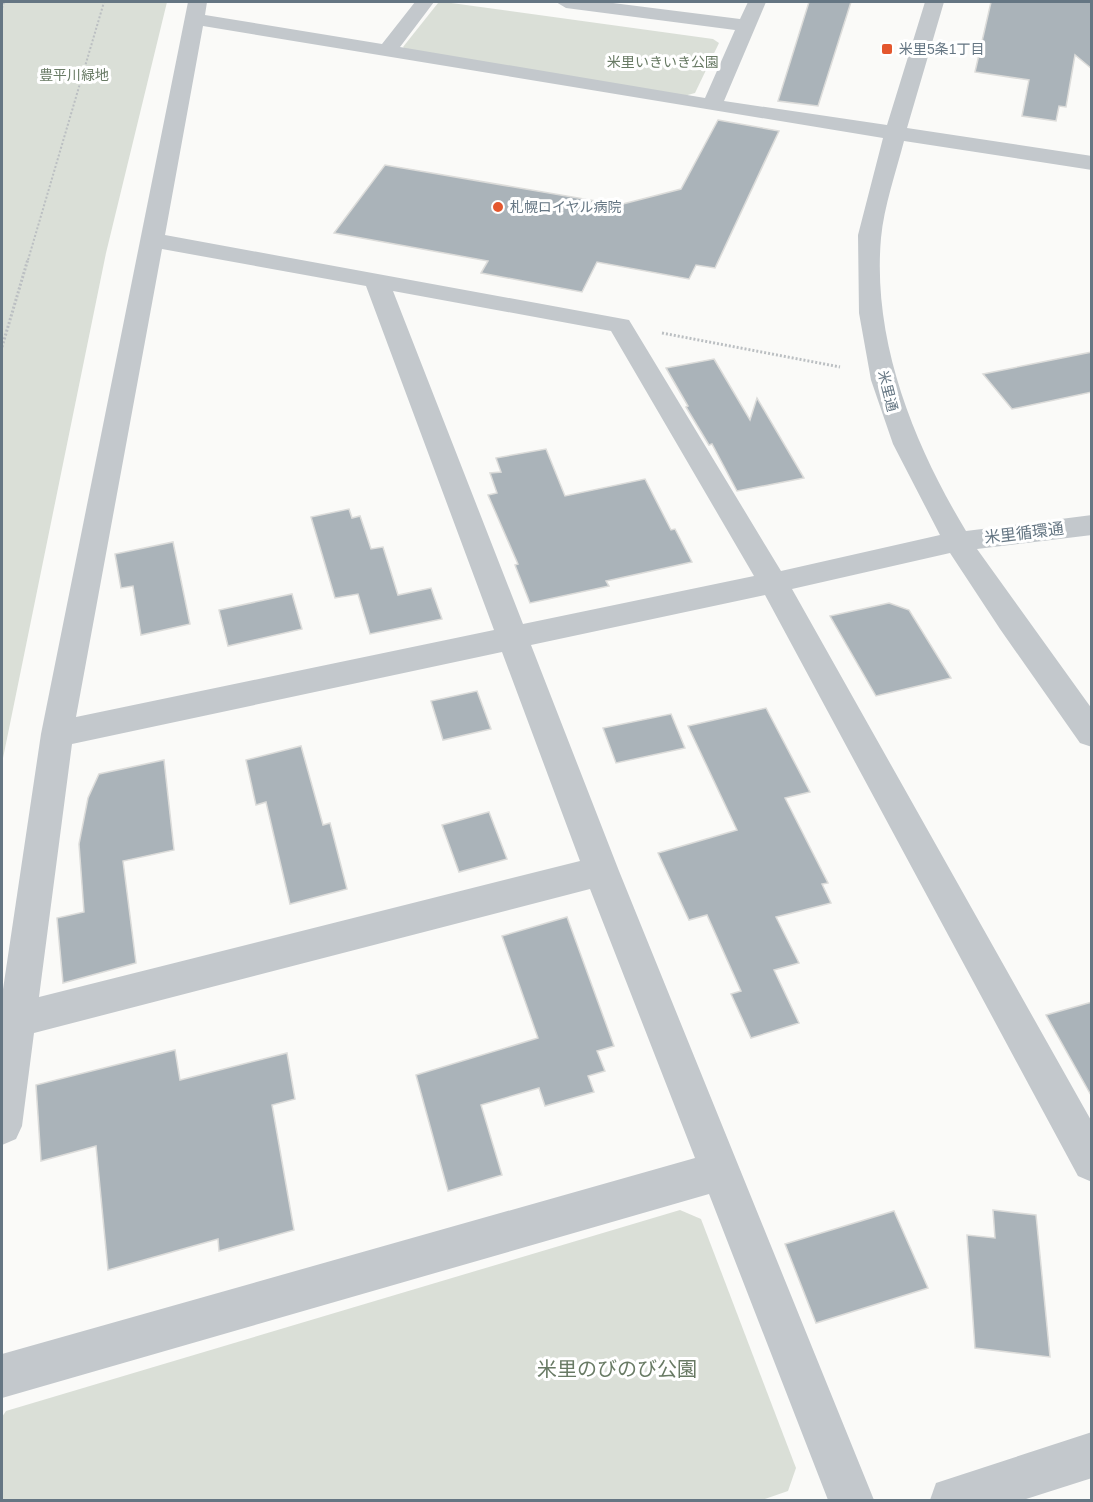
<svg xmlns="http://www.w3.org/2000/svg" width="1093" height="1502" font-family="Helvetica,'Noto Sans JP',sans-serif">
<style>
.green{fill:#dadfd7}
.building{fill:#aab3b9;stroke:#dcdcda;stroke-width:1.5}
.lines{fill:none;stroke-linecap:round;stroke-linejoin:round}
.path-far1{stroke:#bbbfc2;stroke-width:2;stroke-dasharray:2 2;stroke-linecap:butt}
.path{stroke:#bbbfc2;stroke-width:3;stroke-dasharray:2 2;stroke-linecap:butt}
.minor{fill:#c3c8cc;fill-rule:evenodd}
.poi-dot{fill:#e4572e;stroke:#fff;stroke-width:2}
.labels{text-anchor:middle;dominant-baseline:central;stroke-width:6;stroke-linejoin:round;paint-order:stroke}
.far-poi-label{font-size:14px;fill:#657683;stroke:#fff;text-anchor:start}
.far-park-label{font-size:14px;fill:#687a64;stroke:#fff}
.far-street-label{font-size:14px;fill:#657683;stroke:#fff}
.street-label{font-size:16px;fill:#657683;stroke:#fff}
.near-park-label{font-size:20px;fill:#687a64;stroke:#fff}
</style>
<rect width="100%" height="100%" fill="#fafaf8"/>
<g class="green">
<polygon points="2,2 167,2 106,253 2,763"/>
<polygon points="444,2 713,39 719,43 695,93 684,96 406,50 403,47 438,3"/>
<polygon points="680,1210 701,1219 796,1468 788,1491 762,1500 2,1500 2,1417 6,1411"/>
</g>
<g class="building">
<polygon points="809,2 851,2 818,106 778,101"/>
<polygon points="991,2 1092,2 1092,69 1075,55 1066,107 1059,106 1056,121 1022,116 1029,80 975,72"/>
<polygon points="718,120 779,131 715,268 696,265 689,279 597,262 582,292 481,273 488,261 334,233 385,165 619,205 681,189"/>
<polygon points="1092,352 1092,392 1012,409 983,374"/>
<polygon points="714,359 750,420 757,398 804,478 737,491 712,444 709,445 686,407 688,406 666,368"/>
<polygon points="546,449 565,496 645,479 671,530 675,529 692,562 606,581 609,586 530,603 515,565 518,564 488,495 497,493 490,473 501,472 496,458"/>
<polygon points="349,509 352,518 360,516 371,549 383,547 398,595 431,588 442,619 370,634 358,594 335,598 311,517"/>
<polygon points="173,542 190,624 141,635 133,586 121,588 115,554"/>
<polygon points="292,594 302,629 228,646 219,610"/>
<polygon points="889,603 909,610 951,678 876,696 830,616"/>
<polygon points="477,691 491,729 443,740 431,701"/>
<polygon points="766,708 810,792 785,798 828,883 822,884 831,903 776,917 799,963 774,970 799,1023 751,1038 731,994 741,991 707,915 689,920 658,853 737,830 688,726"/>
<polygon points="671,714 685,748 616,763 603,728"/>
<polygon points="301,746 323,825 330,823 347,889 290,904 266,802 256,805 246,760"/>
<polygon points="164,760 174,850 123,861 136,963 63,983 57,918 84,912 79,844 88,798 99,774"/>
<polygon points="489,812 507,859 459,872 442,825"/>
<polygon points="567,917 614,1046 597,1051 605,1071 588,1076 594,1092 545,1106 539,1088 481,1105 502,1175 448,1191 416,1075 538,1038 502,936"/>
<polygon points="1092,1002 1092,1097 1046,1015"/>
<polygon points="175,1050 180,1080 287,1053 295,1099 272,1105 294,1230 219,1251 218,1239 108,1270 96,1146 41,1161 36,1085"/>
<polygon points="993,1210 1036,1215 1050,1357 975,1348 967,1235 995,1238"/>
<polygon points="894,1211 928,1288 816,1323 785,1244"/>
</g>
<g class="lines">
<g class="path-far1">
<polyline points="2,8 4,2"/>
<polyline points="28,260 104,2"/>
</g>
<g class="path">
<polyline points="662,333 840,367"/>
<polyline points="2,347 28,259"/>
</g>
<g class="minor">
<path d="M188 2H207L205 15 382 44 415 2H434L400 47 705 98 735 30 566 8 556 2H605L740 19 748 2H766L724 101 887 125 925 2H944L907 128 1092 156V170L904 141C896 172 884 206 881 238 872 341 914 445 966 531L1092 515V535L977 549 1092 709V747L1080 743 1000 629 950 553 792 589 1092 1122V1182L1078 1176 765 595 531 645 619 871 874 1500H828L709 1194 2 1398V1354L695 1158 590 889 34 1033 22 1126 16 1139 2 1145V996L41 734ZM203 26 883 138 858 235 859 313 871 380 893 444 940 535 781 571 629 320 165 235ZM162 249 366 286 494 630 76 717ZM393 291 611 331 754 576 523 624ZM502 652 580 861 39 997 72 744Z"/>
<polygon points="1092,1432 1092,1478 1023,1500 930,1500 936,1483"/>
</g>
</g>
<g class="poi-dot">
<rect x="881" y="43" width="12" height="12" rx="3"/>
<circle cx="498" cy="207" r="6"/>
</g>
<g class="labels">
<g class="far-poi-label">
<text x="899" y="49">米里5条1丁目</text>
<text x="510" y="207">札幌ロイヤル病院</text>
</g>
<g class="far-park-label">
<text x="663" y="62">米里いきいき公園</text>
<text x="74" y="75">豊平川緑地</text>
</g>
<g class="far-street-label">
<text transform="translate(888 391) rotate(76)">米里通</text>
</g>
<g class="street-label">
<text transform="translate(1024 533) rotate(-7)">米里循環通</text>
</g>
<g class="near-park-label">
<text x="617" y="1369">米里のびのび公園</text>
</g>
</g>
<rect width="1093" height="1502" fill="none" stroke="#657683" stroke-width="6"/>
</svg>
